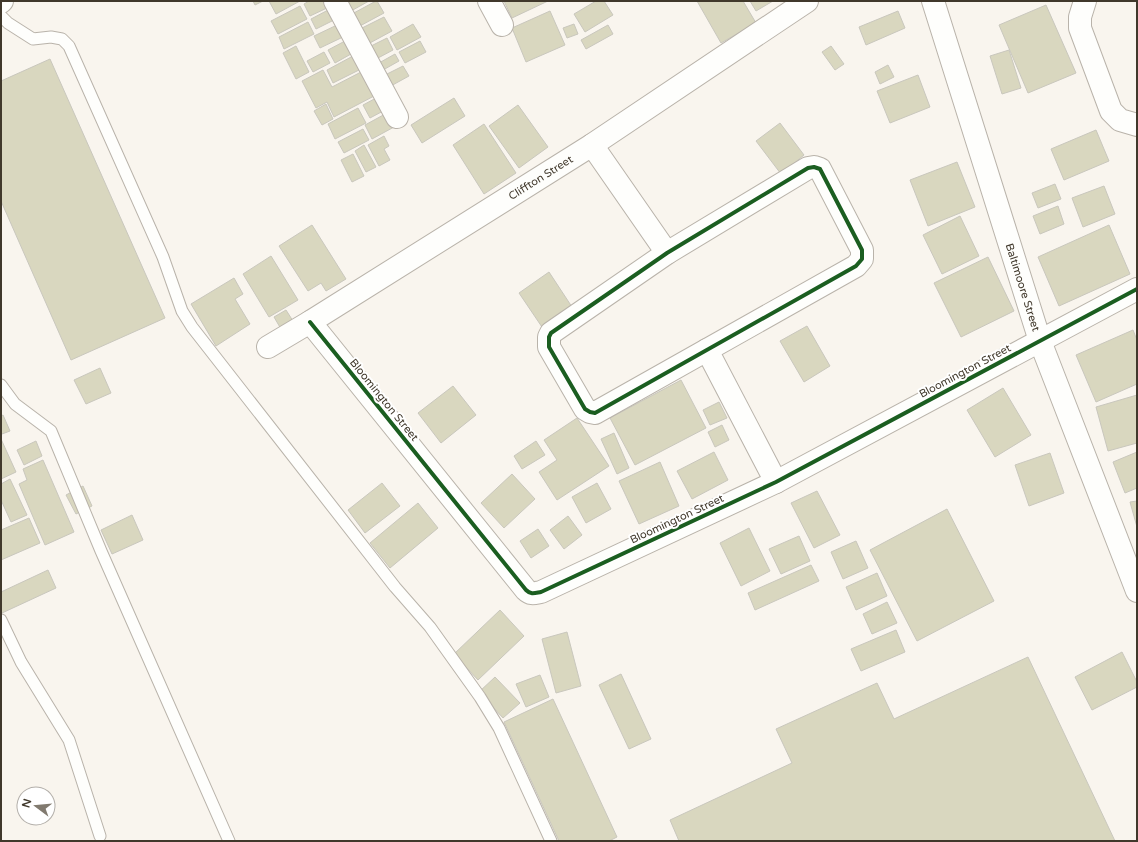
<svg xmlns="http://www.w3.org/2000/svg" width="1138" height="842" font-family="'Varela Round',sans-serif">
<style>
.building{fill:#d9d7bf;stroke:#c9c7bd}
.lines{fill:none;stroke-linecap:round;stroke-linejoin:round}
.lane-casing{stroke:#b9b3aa;stroke-width:13}
.street-casing{stroke:#b9b3aa;stroke-width:24}
.secondary-casing{stroke:#b9b3aa;stroke-width:24}
.lane{stroke:#fefefc;stroke-width:11}
.street{stroke:#fefefc;stroke-width:22}
.secondary{stroke:#fefefc;stroke-width:22}
.cycleway-casing{stroke:#fff;stroke-width:6}
.cycleway{stroke:#1b5e20;stroke-width:4}
.labels{text-anchor:middle;dominant-baseline:central;stroke-width:4;stroke-linejoin:round;paint-order:stroke}
.street-label{font-size:11px;fill:#40382b;stroke:#fff}
</style>
<rect width="100%" height="100%" fill="#f9f5ee"/>
<g class="building">
<polygon points="253,1 263,1 255,5"/>
<polygon points="269,1 300,1 276,14"/>
<polygon points="309,1 323,1 327,8 310,16 304,4"/>
<polygon points="346,1 369,1 351,11"/>
<polygon points="376,1 377,1 384,13 358,27 352,14"/>
<polygon points="504,1 548,1 512,18"/>
<polygon points="596,1 604,1 613,15 585,32 574,14"/>
<polygon points="697,1 743,1 756,23 721,43"/>
<polygon points="750,1 773,1 756,11"/>
<polygon points="1046,5 1076,73 1028,93 999,25"/>
<polygon points="300,6 307,19 278,34 271,21"/>
<polygon points="330,9 336,19 316,29 311,19"/>
<polygon points="550,11 565,45 526,62 512,28"/>
<polygon points="898,11 905,28 866,45 859,27"/>
<polygon points="384,17 392,31 368,44 360,29"/>
<polygon points="308,22 314,34 284,49 279,37"/>
<polygon points="413,24 421,37 397,50 390,37"/>
<polygon points="574,24 578,34 567,38 563,28"/>
<polygon points="337,25 343,37 320,48 314,36"/>
<polygon points="608,25 613,34 586,49 581,40"/>
<polygon points="387,38 393,50 378,58 371,46"/>
<polygon points="345,41 351,54 335,63 328,50"/>
<polygon points="420,41 426,52 405,63 399,52"/>
<polygon points="296,46 309,72 296,79 283,53"/>
<polygon points="831,46 844,64 835,70 822,52"/>
<polygon points="1009,50 1021,88 1002,94 990,56"/>
<polygon points="324,52 330,63 313,72 307,61"/>
<polygon points="395,54 399,61 383,70 379,63"/>
<polygon points="353,56 361,69 333,83 327,70"/>
<polygon points="50,59 165,318 71,360 1,201 1,81"/>
<polygon points="888,65 894,77 880,84 875,72"/>
<polygon points="403,66 409,76 389,87 383,76"/>
<polygon points="323,70 332,87 363,71 376,95 334,117 327,102 316,108 302,81"/>
<polygon points="918,75 930,107 890,123 877,91"/>
<polygon points="378,97 385,110 370,118 363,105"/>
<polygon points="454,98 465,116 422,143 411,125"/>
<polygon points="326,104 333,119 322,125 314,111"/>
<polygon points="518,105 548,147 519,168 489,126"/>
<polygon points="358,108 366,123 335,139 328,124"/>
<polygon points="387,113 394,127 372,139 365,125"/>
<polygon points="780,123 804,155 781,174 756,141"/>
<polygon points="484,124 516,173 484,194 453,145"/>
<polygon points="363,129 369,140 344,153 338,142"/>
<polygon points="1096,130 1109,161 1064,180 1051,149"/>
<polygon points="384,136 389,146 384,149 390,160 379,166 368,145"/>
<polygon points="364,145 376,167 366,172 355,151"/>
<polygon points="353,154 364,176 352,182 341,160"/>
<polygon points="957,162 975,207 928,226 910,180"/>
<polygon points="1055,184 1061,199 1038,208 1032,193"/>
<polygon points="1104,186 1115,214 1083,227 1072,198"/>
<polygon points="1058,206 1064,224 1040,234 1033,216"/>
<polygon points="960,216 979,256 942,274 923,235"/>
<polygon points="312,225 346,279 326,291 321,283 308,291 279,246"/>
<polygon points="1109,225 1130,274 1059,306 1038,257"/>
<polygon points="271,256 298,300 269,317 243,274"/>
<polygon points="988,257 1014,311 961,337 934,283"/>
<polygon points="549,272 574,310 544,330 519,293"/>
<polygon points="234,278 243,294 235,299 250,324 216,346 191,304"/>
<polygon points="286,310 293,321 281,329 274,317"/>
<polygon points="807,326 830,366 804,382 780,341"/>
<polygon points="1133,330 1137,340 1137,384 1096,402 1076,355"/>
<polygon points="100,368 111,393 86,404 74,380"/>
<polygon points="681,380 706,428 635,465 610,418"/>
<polygon points="453,386 476,415 441,443 418,413"/>
<polygon points="1003,388 1031,435 995,457 967,410"/>
<polygon points="1137,395 1137,443 1108,451 1096,407"/>
<polygon points="719,402 727,418 710,425 703,410"/>
<polygon points="3,415 10,431 2,434 1,431 1,416"/>
<polygon points="577,418 609,466 557,500 539,472 557,460 544,440"/>
<polygon points="722,425 729,440 715,447 708,432"/>
<polygon points="614,433 629,468 617,474 601,439"/>
<polygon points="1,439 16,472 1,479"/>
<polygon points="36,441 42,456 24,465 17,450"/>
<polygon points="536,441 545,455 522,469 514,456"/>
<polygon points="714,452 728,480 692,499 677,471"/>
<polygon points="1137,452 1137,488 1125,493 1113,462"/>
<polygon points="1050,453 1064,493 1029,506 1015,465"/>
<polygon points="43,460 74,532 45,545 19,484 27,480 23,469"/>
<polygon points="660,462 679,506 639,524 619,481"/>
<polygon points="512,474 535,499 504,528 481,503"/>
<polygon points="10,479 27,515 11,522 1,500 1,484"/>
<polygon points="382,483 400,506 365,533 348,510"/>
<polygon points="597,483 611,509 586,523 572,497"/>
<polygon points="83,486 92,506 76,514 66,495"/>
<polygon points="817,491 840,535 814,548 791,503"/>
<polygon points="1137,501 1137,527 1130,502"/>
<polygon points="418,503 438,528 390,568 370,543"/>
<polygon points="947,509 994,601 917,641 870,550"/>
<polygon points="132,515 143,540 112,554 101,530"/>
<polygon points="568,516 582,535 564,549 550,530"/>
<polygon points="29,518 40,543 1,560 1,530"/>
<polygon points="749,528 770,571 741,586 720,543"/>
<polygon points="538,529 549,546 531,558 520,541"/>
<polygon points="799,536 810,561 781,574 769,549"/>
<polygon points="856,541 868,568 843,579 831,552"/>
<polygon points="811,565 819,581 755,610 748,593"/>
<polygon points="48,570 56,588 2,613 1,610 1,592"/>
<polygon points="877,573 887,596 856,610 846,587"/>
<polygon points="887,602 897,623 872,634 863,614"/>
<polygon points="500,610 524,636 478,680 454,654"/>
<polygon points="896,630 905,652 861,671 851,649"/>
<polygon points="567,632 581,686 556,693 542,639"/>
<polygon points="1122,652 1137,682 1137,687 1092,710 1075,677"/>
<polygon points="1028,657 1115,841 679,841 670,820 792,763 776,729 877,683 894,719"/>
<polygon points="621,674 651,739 629,749 599,685"/>
<polygon points="540,675 549,697 526,707 516,684"/>
<polygon points="495,677 520,703 503,718 479,692"/>
<polygon points="553,699 617,837 609,841 559,841 504,722"/>
</g>
<g class="lines">
<g class="lane-casing">
<g id="lane">
<polyline points="1,16 8,23 33,39 51,37 62,39 69,46 163,257 182,311 192,327 395,587 430,627 480,697 499,728 551,841"/>
<polyline points="1,385 15,404 51,431 101,551 229,841"/>
<polyline points="1,620 21,662 69,740 100,836"/>
</g>
</g>
<g class="street-casing">
<g id="street">
<polyline points="335,1 397,117"/>
<polyline points="489,1 502,25"/>
<path id="s1" d="M933 1 1040 341 1137 591"/>
<polyline points="1085,1 1080,17 1080,28 1111,111 1120,120 1137,125"/>
<polyline points="592,145 667,253"/>
<polygon points="814,167 820,169 862,250 862,259 856,266 595,413 590,412 585,409 549,347 549,337 551,333 667,253 808,168"/>
<path d="M310 322 526 590C531 595 535 593 541 592L776 482 1137 289"/>
<path id="s2" d="M268 347 310 322 592 145 807 1"/>
<polyline points="707,350 776,482"/>
</g>
</g>
<g class="secondary-casing">
<polyline id="secondary" points="1,2 2,1"/>
</g>
<use href="#lane" class="lane"/>
<use href="#street" class="street"/>
<use href="#secondary" class="secondary"/>
<g class="cycleway-casing">
<g id="cycleway">
<polygon points="814,167 820,169 862,250 862,259 856,266 595,413 590,412 585,409 549,347 549,337 551,333 667,253 808,168"/>
<path d="M310 322 526 590C531 595 535 593 541 592L776 482 1137 289"/>
</g>
</g>
<use href="#cycleway" class="cycleway"/>
</g>
<g class="labels">
<g class="street-label">
<text stroke="none"><textPath href="#s2" startOffset="321">Cliffton Street</textPath></text>
<text stroke="none"><textPath href="#s1" startOffset="300">Baltimoore Street</textPath></text>
<text transform="translate(965 371) rotate(-28)">Bloomington Street</text>
<text transform="translate(384 400) rotate(51)">Bloomington Street</text>
<text transform="translate(677 519) rotate(-25)">Bloomington Street</text>
</g>
</g>
<rect width="1138" height="842" fill="none" stroke="#40382b" stroke-width="4"/>
<g transform="translate(36 806) rotate(286)"><circle r="19" fill="#ffffff" stroke="#b3afaa"/>
<path d="M0-3L7 15L0 10L-7 15Z" fill="#817a6f"/>
<text y="-6" font-size="11" font-weight="bold" text-anchor="middle" fill="#40382b">N</text>
</g>
</svg>
